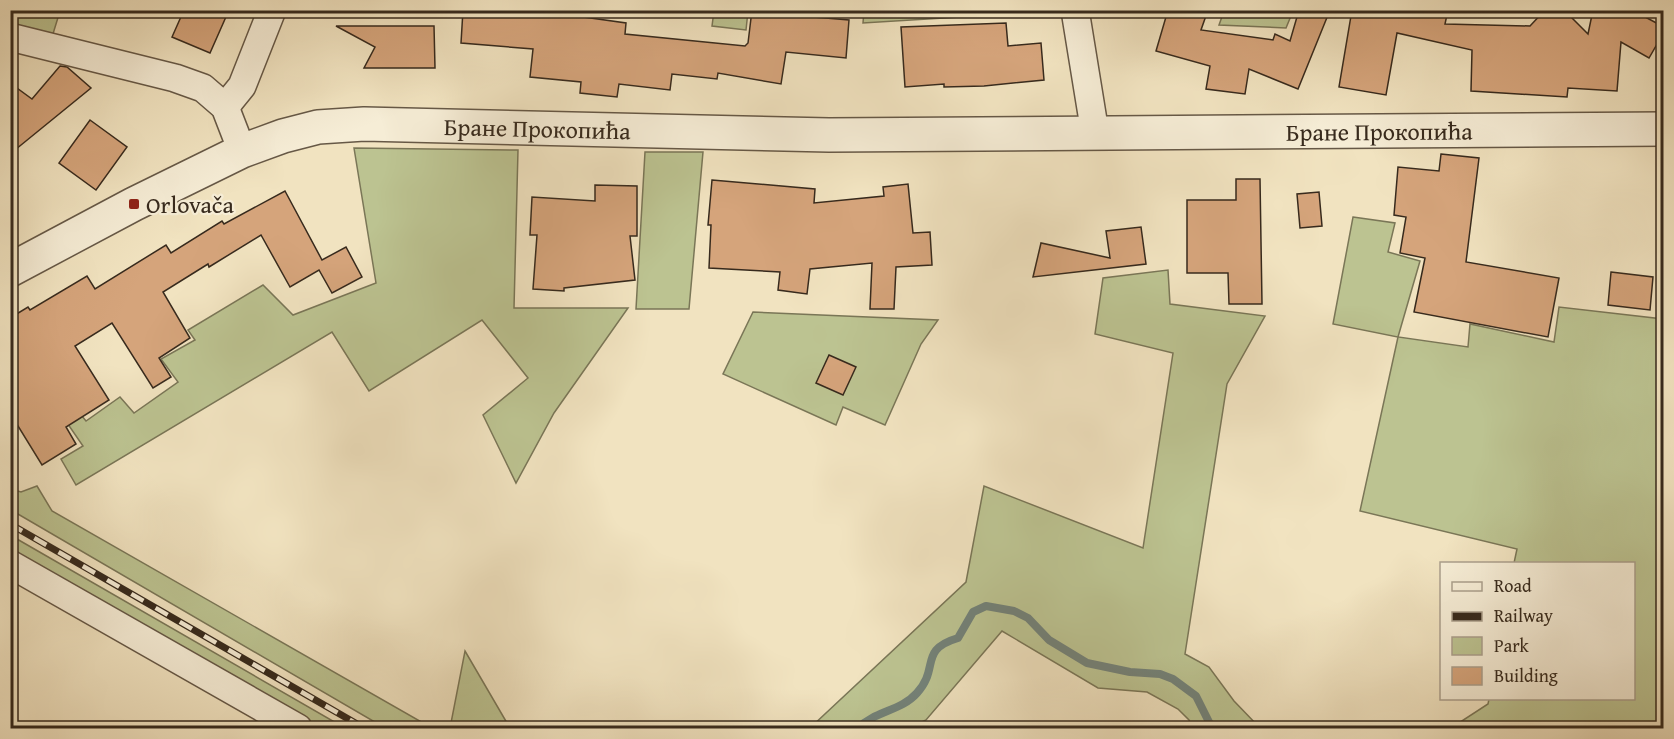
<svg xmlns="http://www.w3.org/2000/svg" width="1674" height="739" font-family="'Gentium Book Plus',serif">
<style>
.green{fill:#bcc391;stroke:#7a7657;stroke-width:1.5}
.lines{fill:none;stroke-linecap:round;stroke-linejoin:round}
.stream{stroke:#738279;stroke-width:8}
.building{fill:#d5a47b;stroke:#372a1d;stroke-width:1.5}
.minor-casing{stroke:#665846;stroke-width:30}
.tertiary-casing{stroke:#665846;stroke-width:36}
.minor{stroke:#f6edd6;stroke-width:27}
.tertiary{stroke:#f6edd6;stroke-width:33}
.rail-casing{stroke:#372a1d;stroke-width:7}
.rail{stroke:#f6edd6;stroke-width:4.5;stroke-dasharray:14;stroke-linecap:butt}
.poi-dot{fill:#8f2418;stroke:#f6edd6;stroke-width:2}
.labels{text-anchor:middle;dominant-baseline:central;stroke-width:4.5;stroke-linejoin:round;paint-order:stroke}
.street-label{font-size:24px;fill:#372a1d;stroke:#f6edd6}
.poi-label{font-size:24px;fill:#372a1d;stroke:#f6edd6;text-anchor:start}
</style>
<rect width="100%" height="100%" fill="#f1e3c0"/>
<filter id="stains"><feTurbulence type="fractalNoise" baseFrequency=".00333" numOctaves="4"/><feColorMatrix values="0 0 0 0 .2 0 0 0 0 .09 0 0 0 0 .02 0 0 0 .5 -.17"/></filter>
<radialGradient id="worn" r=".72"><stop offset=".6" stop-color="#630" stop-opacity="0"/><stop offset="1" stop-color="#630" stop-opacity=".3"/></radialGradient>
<g class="green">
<polygon points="11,11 60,11 52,37 11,28"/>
<polygon points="714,11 748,11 746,30 712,26"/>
<polygon points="864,11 976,10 976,16 863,23"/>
<polygon points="1224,11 1224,10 1293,11 1286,28 1219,25"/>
<polygon points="354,148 518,150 514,308 628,308 554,413 516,483 483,415 528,378 482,320 369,391 332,332 76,485 61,459 83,446 63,417 77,410 86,421 120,397 134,413 178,382 161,359 195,340 188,330 263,285 293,315 376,283"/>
<polygon points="645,152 703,152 689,309 636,309"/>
<polygon points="1353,217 1395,223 1388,252 1420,261 1398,337 1468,347 1470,324 1554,342 1559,307 1663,319 1663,728 1451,728 1488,704 1489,699 1634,698 1634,564 1514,563 1517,549 1360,511 1398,337 1333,324"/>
<polygon points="1168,270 1170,304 1265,316 1227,384 1185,654 1209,667 1234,701 1260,728 1192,728 1189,720 1178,709 1147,692 1098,688 1002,631 926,720 909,728 810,728 966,582 984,486 1143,548 1173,353 1095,334 1103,278"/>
<polygon points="753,312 938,320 921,344 885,425 843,407 836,425 723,374"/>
<polygon points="37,486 52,511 432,728 385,728 11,510 11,489 21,492"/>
<polygon points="10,535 345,728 317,728 11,552"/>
<polygon points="465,651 507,723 511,728 450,728"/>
</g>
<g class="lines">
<path class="stream" d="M858 728C875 711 901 711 917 693 940 668 918 650 958 638L973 612 986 606 1014 611 1028 618 1049 640 1087 663 1130 672 1160 674 1173 679 1196 696 1212 728"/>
</g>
<g class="building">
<polygon points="184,10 229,10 210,53 172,37"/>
<polygon points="463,10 520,10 569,15 626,23 625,34 745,46 748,43 752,10 803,10 802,16 849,20 846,58 786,52 781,84 718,73 717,79 672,74 670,90 619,84 617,97 580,93 581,82 530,77 533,49 461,43"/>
<polygon points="1168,10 1208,10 1201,30 1273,40 1275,34 1290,41 1299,10 1330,10 1298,89 1249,69 1245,94 1206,89 1210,66 1156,51"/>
<polygon points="1352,10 1448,10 1445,24 1530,26 1545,10 1564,10 1588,34 1593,10 1632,10 1664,27 1664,32 1649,58 1621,42 1617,91 1568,88 1567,97 1471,91 1472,50 1397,33 1386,95 1339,87"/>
<polygon points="1006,23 1008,46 1041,43 1044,80 984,86 944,87 944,84 905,87 901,27"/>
<polygon points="336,26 434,26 435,68 364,68 375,47"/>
<polygon points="60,66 67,67 91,88 10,154 10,83 32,99"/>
<polygon points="90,120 127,147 96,190 59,163"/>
<polygon points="1441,154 1479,158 1466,262 1559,278 1548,337 1414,312 1425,258 1400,253 1406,217 1394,215 1398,167 1439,171"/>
<polygon points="1236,179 1260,179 1262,304 1229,304 1228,273 1187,273 1187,200 1236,200"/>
<polygon points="712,180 815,189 814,203 884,196 883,187 908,184 913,233 930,232 932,265 896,267 894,309 870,309 872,263 810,269 807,294 778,290 780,272 709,268 711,225 708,225"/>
<polygon points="595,185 637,186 637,236 630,236 635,280 564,288 564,291 533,289 537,235 530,235 532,197 595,201"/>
<polygon points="285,191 322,260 346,247 362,277 332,293 319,270 290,287 261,235 209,267 208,264 163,292 190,338 159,358 171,377 153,388 112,323 75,346 109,400 66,427 76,444 42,465 10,413 10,318 28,307 30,310 87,276 95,289 166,245 171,253 222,221 224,224"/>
<polygon points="1319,192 1322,226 1300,228 1297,194"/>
<polygon points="1141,227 1146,264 1033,277 1041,243 1110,258 1106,231"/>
<polygon points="1611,272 1653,277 1650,310 1608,305"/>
<polygon points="829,355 856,367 843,395 816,383"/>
</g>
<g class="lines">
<g class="minor-casing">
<g id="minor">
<polyline points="1075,10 1095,133"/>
<polyline points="10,37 175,78 203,88 225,107 242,151"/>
<polyline points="225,107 242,86 272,10"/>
<polyline points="10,564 298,728"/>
</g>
</g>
<g class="tertiary-casing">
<g id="tertiary">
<path id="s1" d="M10 270 134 204 242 151 283 136 318 127 364 124 829 135 1664 129"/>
</g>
</g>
<use href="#minor" class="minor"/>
<use href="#tertiary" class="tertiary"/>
<g class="rail-casing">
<polyline id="rail" points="10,524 364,728"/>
</g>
<use href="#rail" class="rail"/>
</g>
<rect class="poi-dot" x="128" y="198" width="12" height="12" rx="3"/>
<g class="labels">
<g class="street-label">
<text stroke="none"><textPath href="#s1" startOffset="560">Бране Прокопића</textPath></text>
<text stroke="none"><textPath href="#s1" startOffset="1402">Бране Прокопића</textPath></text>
</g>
<g class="poi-label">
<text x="146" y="204">Orlovača</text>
</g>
</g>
<rect width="1674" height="739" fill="none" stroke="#f1e3c0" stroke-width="36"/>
<rect x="12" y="12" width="1650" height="715" fill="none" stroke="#372a1d" stroke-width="3"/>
<rect x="18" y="18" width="1638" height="703" fill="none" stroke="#372a1d" stroke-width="1.5"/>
<rect x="1440" y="562" width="195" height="138" fill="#f6edd6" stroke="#aa9f8c" stroke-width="1.5"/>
<rect x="1452" y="582" width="30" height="9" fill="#f6edd6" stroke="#aa9f8c" stroke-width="1.5"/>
<text x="1494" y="592" font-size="18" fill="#372a1d">Road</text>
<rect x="1452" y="612" width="30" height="9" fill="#372a1d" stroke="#aa9f8c" stroke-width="1.5"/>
<text x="1494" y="622" font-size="18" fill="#372a1d">Railway</text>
<rect x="1452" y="637" width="30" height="18" fill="#bcc391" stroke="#aa9f8c" stroke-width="1.5"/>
<text x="1494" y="652" font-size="18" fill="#372a1d">Park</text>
<rect x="1452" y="667" width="30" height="18" fill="#d5a47b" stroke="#aa9f8c" stroke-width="1.5"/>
<text x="1494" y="682" font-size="18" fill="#372a1d">Building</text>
<rect width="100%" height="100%" filter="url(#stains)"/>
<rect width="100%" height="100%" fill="url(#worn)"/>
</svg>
